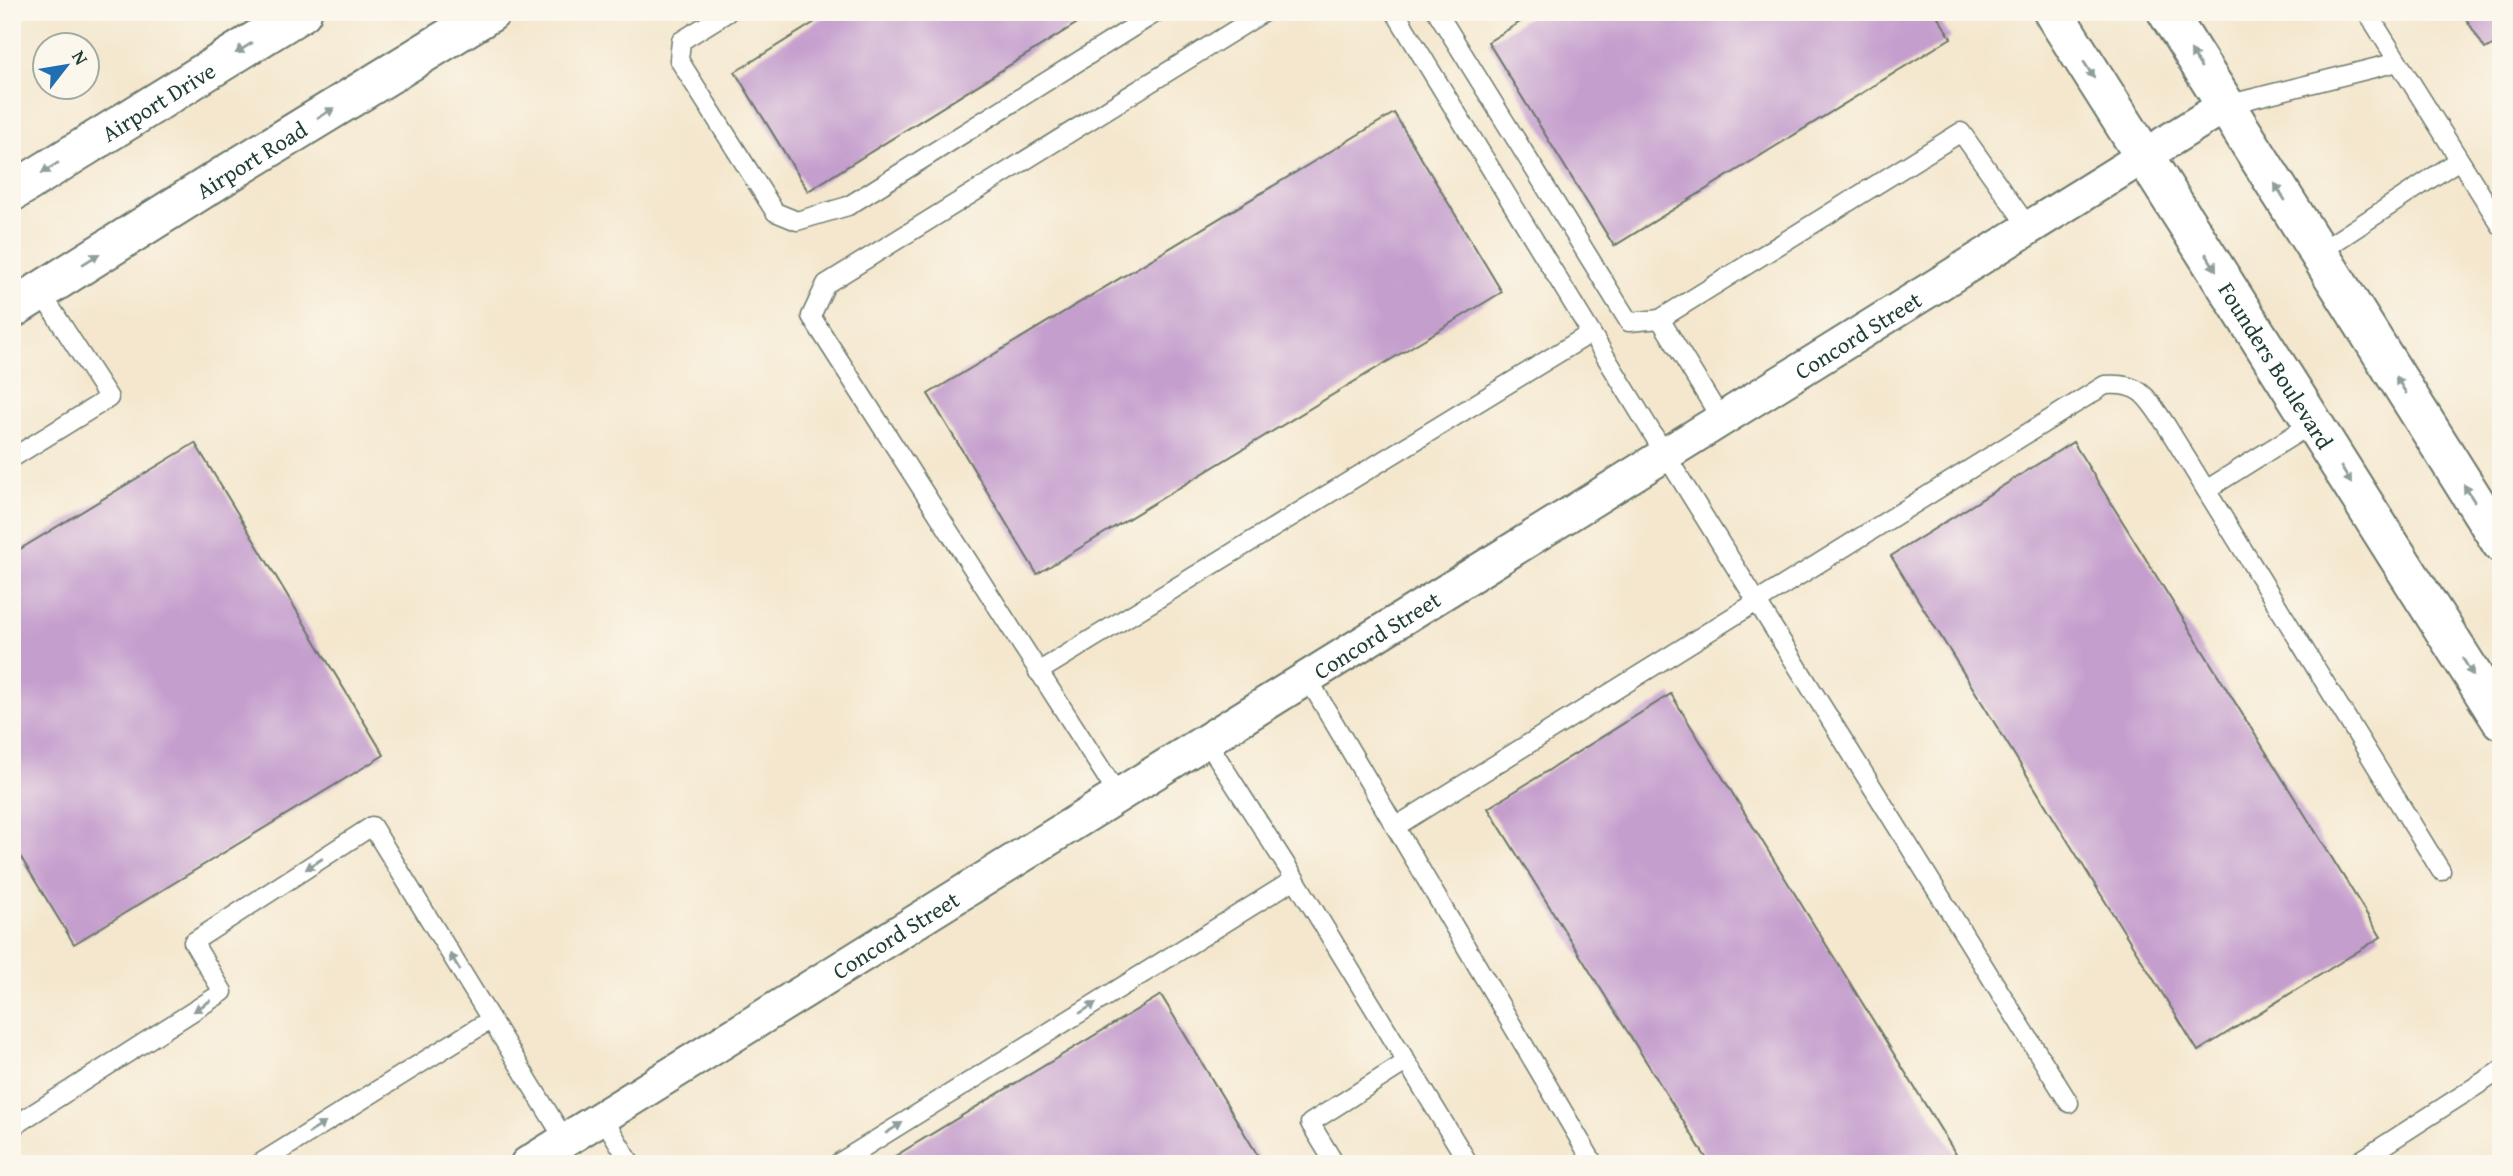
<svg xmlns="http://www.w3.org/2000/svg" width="2513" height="1176" font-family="'Gentium Book Plus',serif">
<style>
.building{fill:#c49ecd}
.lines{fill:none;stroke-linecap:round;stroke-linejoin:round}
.lane-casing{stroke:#6a786a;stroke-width:21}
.street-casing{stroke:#6a786a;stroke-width:37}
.secondary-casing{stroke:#6a786a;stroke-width:42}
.lane{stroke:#fff;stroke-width:18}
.street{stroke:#fff;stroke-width:33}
.secondary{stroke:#fff;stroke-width:38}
.oneway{fill:#8f9e9a}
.labels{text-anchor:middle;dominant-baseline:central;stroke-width:5;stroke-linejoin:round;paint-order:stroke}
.street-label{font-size:23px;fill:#1f3d34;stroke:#fbf7ec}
</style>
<rect width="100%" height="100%" fill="#fbf7ec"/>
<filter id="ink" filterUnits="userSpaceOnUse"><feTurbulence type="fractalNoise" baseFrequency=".0143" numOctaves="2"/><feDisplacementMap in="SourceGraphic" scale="14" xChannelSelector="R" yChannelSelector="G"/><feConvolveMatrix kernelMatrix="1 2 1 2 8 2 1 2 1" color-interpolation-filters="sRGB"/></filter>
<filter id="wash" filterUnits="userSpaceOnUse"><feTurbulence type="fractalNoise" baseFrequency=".00686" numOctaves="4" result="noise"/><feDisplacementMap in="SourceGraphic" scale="28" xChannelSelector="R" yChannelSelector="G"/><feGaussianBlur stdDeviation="1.57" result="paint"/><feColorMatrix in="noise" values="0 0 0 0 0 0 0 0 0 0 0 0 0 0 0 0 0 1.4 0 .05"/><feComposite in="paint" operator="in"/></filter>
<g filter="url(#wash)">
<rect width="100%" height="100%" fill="#f4e7ce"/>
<g id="blocks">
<g class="building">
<polygon points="831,12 1095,12 808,191 735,72"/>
<polygon points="1536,12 1935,12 1951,38 1614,246 1488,42"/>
<polygon points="2462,12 2501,12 2501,40 2485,49"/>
<polygon points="1394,113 1502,292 1037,574 928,394"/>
<polygon points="2073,442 2381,937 2198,1051 1891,556"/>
<polygon points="195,443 384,755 74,944 12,843 12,554"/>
<polygon points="1671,694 1962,1164 1710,1164 1488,808"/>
<polygon points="1161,995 1263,1164 882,1164"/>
</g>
</g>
</g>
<g filter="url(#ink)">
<use href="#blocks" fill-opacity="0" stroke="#6a786a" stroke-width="2"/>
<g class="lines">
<g class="lane-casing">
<g id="lane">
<polyline points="728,12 681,41 679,60 775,212 797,221 848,206 1157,12"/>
<polyline points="1395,12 1665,454 2069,1103"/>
<polyline points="1437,12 1629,322 1660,319 1961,132 2029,228"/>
<polyline points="2367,12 2501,226"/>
<polyline points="2226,105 2398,62"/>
<polyline points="2318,253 2459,160"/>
<polyline points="1660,319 1721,419"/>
<polyline points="12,458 109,398 40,291"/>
<polyline points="2206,490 2313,423"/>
<polyline points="1038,672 1591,333"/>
<polyline points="1307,677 1594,1164"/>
<polyline points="1118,795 811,316 826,284 1264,12"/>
<path d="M1395 827 2105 385C2141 382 2147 397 2166 425L2441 871"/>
<polyline points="1295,879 1469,1164"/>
<polyline points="602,1116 631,1164"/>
<polyline points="12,1127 223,992 193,942 372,826 565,1140"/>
<polyline points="259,1164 490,1020"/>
<polyline points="837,1164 1295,879 1206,740"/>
<polyline points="1335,1164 1310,1123 1406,1062"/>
<polyline points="2355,1164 2501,1070"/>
</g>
</g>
<g class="street-casing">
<g id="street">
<path id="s1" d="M527 1164 2226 105"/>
</g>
</g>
<g class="secondary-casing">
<g id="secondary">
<path id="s2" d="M2053 12 2501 720"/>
<polyline points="2167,12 2501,543"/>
<path id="s3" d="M12 192 302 12"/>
<path id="s4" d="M12 309 230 172 491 12"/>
</g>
</g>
<use href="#lane" class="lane"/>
<use href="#street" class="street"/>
<use href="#secondary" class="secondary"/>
</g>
<defs><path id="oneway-solid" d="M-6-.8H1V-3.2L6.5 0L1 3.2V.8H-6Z" transform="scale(1.75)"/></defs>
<g class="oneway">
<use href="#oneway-solid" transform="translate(244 48) rotate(148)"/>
<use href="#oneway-solid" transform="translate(2196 59) rotate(-122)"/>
<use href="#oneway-solid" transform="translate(2089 70) rotate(58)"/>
<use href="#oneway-solid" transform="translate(326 113) rotate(-31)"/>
<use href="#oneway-solid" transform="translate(50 168) rotate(148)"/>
<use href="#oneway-solid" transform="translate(2280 192) rotate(-122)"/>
<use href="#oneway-solid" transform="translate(91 259) rotate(-32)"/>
<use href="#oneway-solid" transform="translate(2211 262) rotate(58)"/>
<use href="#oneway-solid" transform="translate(2401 385) rotate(-122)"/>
<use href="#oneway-solid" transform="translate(2346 475) rotate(58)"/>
<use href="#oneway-solid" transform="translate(2469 493) rotate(-122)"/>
<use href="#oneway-solid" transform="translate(2468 667) rotate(58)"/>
<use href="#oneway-solid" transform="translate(314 864) rotate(147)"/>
<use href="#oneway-solid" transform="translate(455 962) rotate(-122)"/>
<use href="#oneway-solid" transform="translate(202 1006) rotate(147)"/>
<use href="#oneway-solid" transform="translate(1088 1008) rotate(-32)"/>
<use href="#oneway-solid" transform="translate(317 1128) rotate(-32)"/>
<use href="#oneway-solid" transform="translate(894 1128) rotate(-32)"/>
</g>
</g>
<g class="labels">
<g class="street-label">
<text stroke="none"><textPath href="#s3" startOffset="172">Airport Drive</textPath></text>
<text stroke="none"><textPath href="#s4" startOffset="282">Airport Road</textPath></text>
<text stroke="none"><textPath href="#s1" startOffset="1568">Concord Street</textPath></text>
<text stroke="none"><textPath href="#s2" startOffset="418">Founders Boulevard</textPath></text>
<text stroke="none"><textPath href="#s1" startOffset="1001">Concord Street</textPath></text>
<text stroke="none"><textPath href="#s1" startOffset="434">Concord Street</textPath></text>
</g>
</g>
<rect width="2513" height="1176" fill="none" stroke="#fbf7ec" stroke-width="42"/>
<g transform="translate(66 66) rotate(59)"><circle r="33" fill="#fbf7ec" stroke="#a3ada2" stroke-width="2"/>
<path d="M0-5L12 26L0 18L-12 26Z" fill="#1f6fb2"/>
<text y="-10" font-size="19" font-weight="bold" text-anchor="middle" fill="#1f3d34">N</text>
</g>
</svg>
